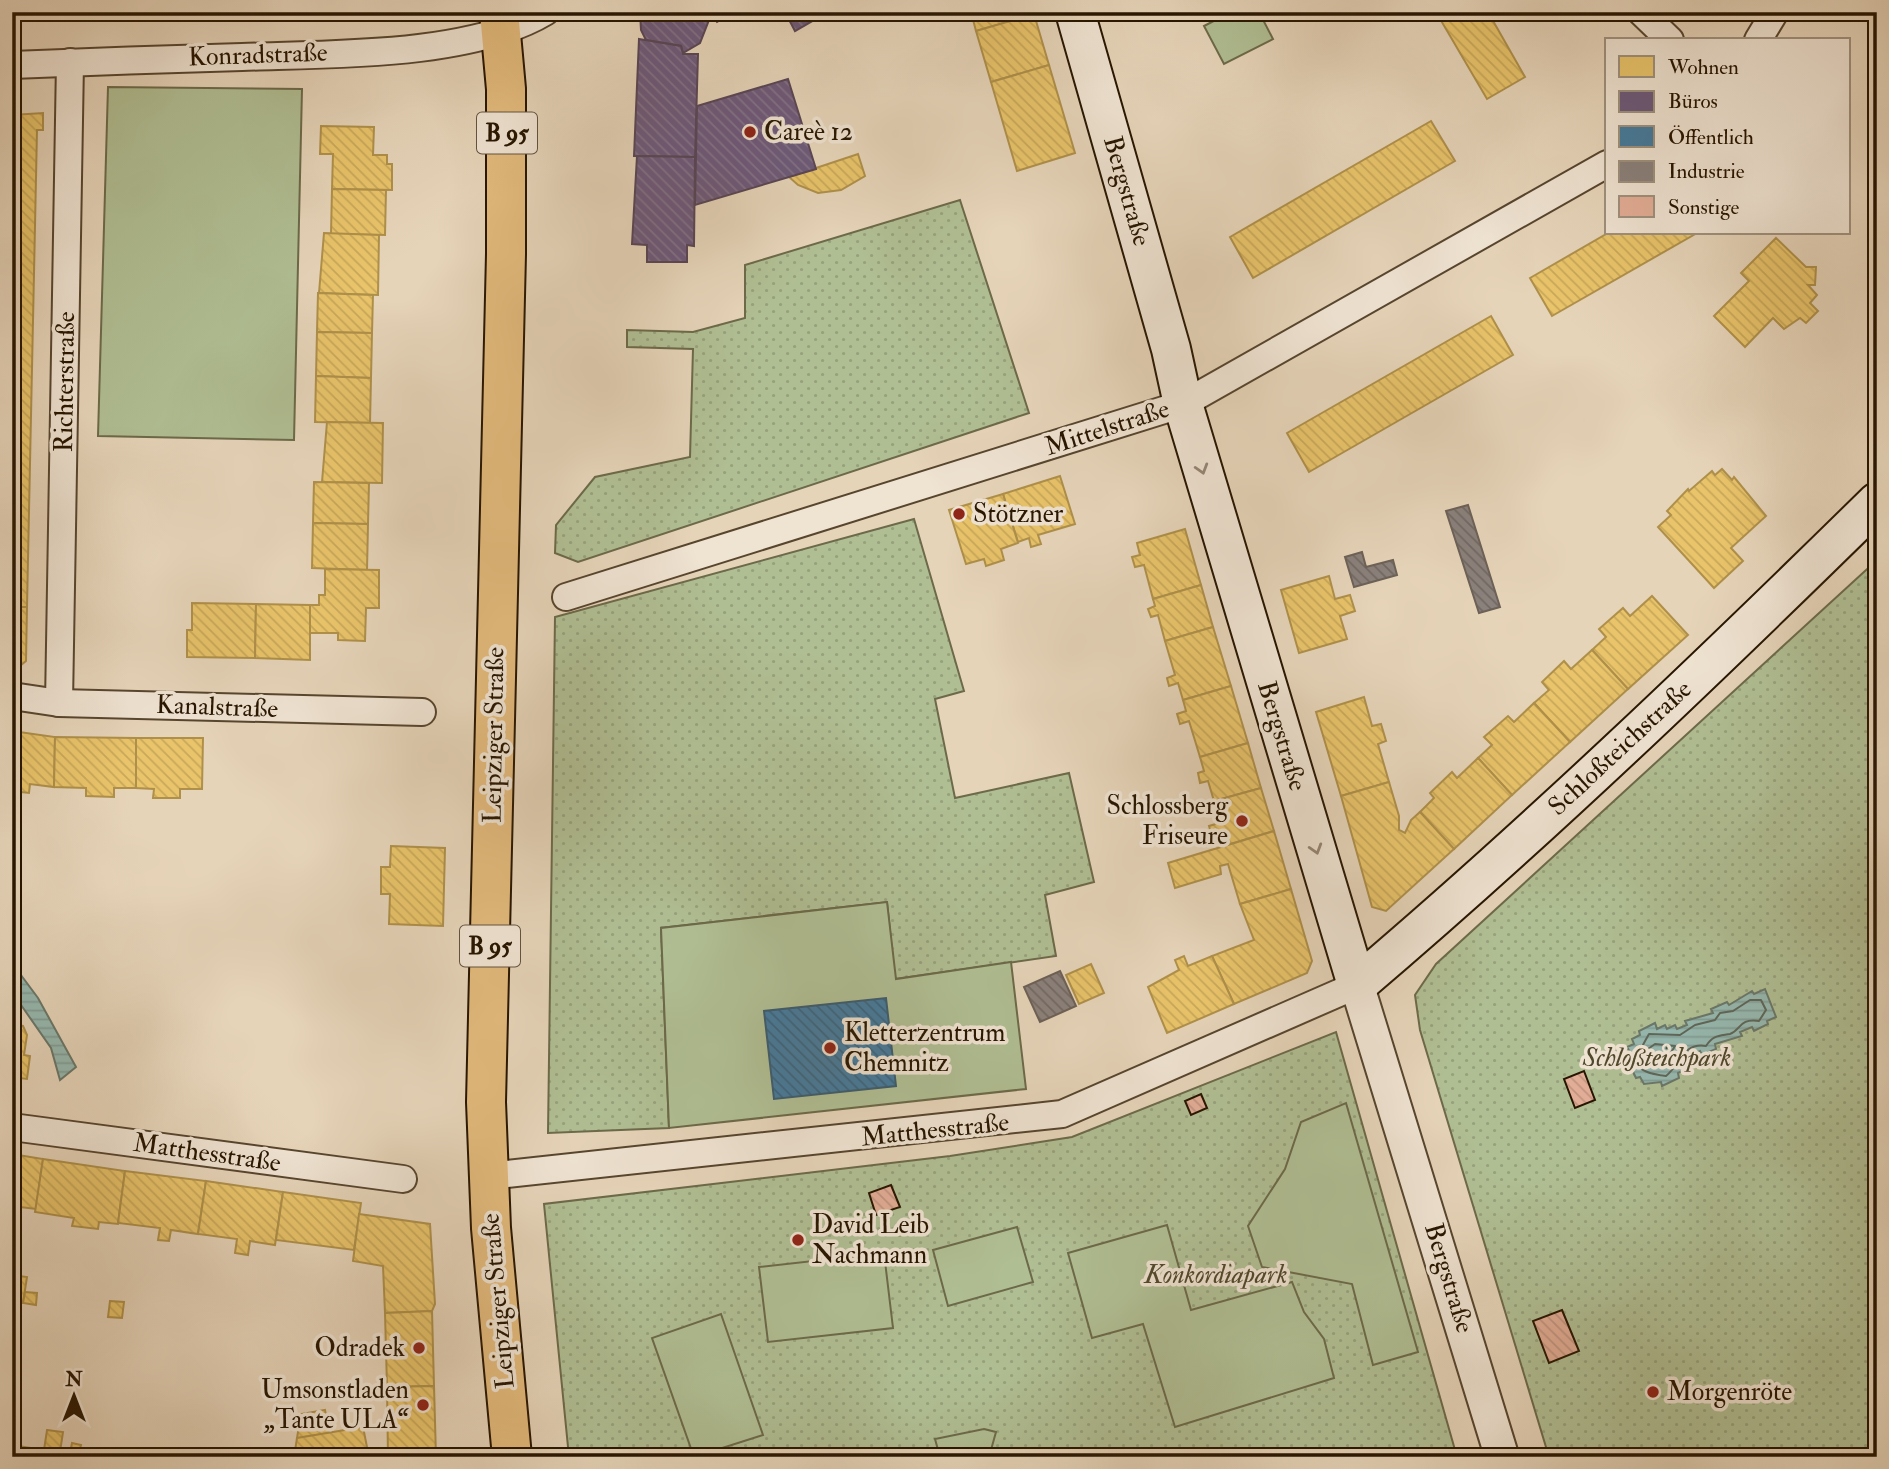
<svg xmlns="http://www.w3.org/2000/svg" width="1889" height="1469" font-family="'IM FELL Double Pica',serif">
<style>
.grass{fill:url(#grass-dots);stroke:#6c6a4a;stroke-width:2}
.pitch{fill:#b0be93;stroke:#6c6a4a;stroke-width:2}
.water{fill:url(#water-rules);stroke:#6a7769;stroke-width:2}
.homes{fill:url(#homes-back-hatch);stroke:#af904a;stroke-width:2}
.offices{fill:url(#offices-back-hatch);stroke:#584555;stroke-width:2}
.public{fill:url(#public-back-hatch);stroke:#3c5c6e;stroke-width:2}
.industry{fill:url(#industry-back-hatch);stroke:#6c6157;stroke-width:2}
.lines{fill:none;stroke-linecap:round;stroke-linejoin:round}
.shore{stroke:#5e6658;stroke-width:2}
.building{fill:url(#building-back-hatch);stroke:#271500;stroke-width:2}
.minor-casing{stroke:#57452e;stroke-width:30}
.tertiary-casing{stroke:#57452e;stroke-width:37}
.secondary-casing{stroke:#271500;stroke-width:42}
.primary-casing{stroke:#271500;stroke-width:42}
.minor{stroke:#efe3d2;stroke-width:26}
.tertiary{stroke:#efe3d2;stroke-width:33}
.secondary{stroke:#efe3d2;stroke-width:38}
.primary{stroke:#e3ba7c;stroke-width:38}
.oneway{stroke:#958674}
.poi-dot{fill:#8f2418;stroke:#efe3d2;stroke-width:2.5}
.labels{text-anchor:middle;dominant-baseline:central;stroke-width:7;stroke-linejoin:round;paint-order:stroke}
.shield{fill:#efe3d2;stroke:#63533f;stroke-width:2}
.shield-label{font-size:24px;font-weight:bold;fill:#271500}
.street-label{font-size:26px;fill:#271500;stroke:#efe3d2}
.poi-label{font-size:26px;fill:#271500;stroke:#efe3d2;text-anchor:start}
.park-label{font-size:26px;font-style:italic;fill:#50482c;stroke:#efe3d2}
</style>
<defs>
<pattern id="grass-dots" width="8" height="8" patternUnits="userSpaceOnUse" patternTransform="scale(1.75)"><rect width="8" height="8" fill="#b0be93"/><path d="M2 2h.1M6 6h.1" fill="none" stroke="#97a27d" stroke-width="1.8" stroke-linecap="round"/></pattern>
<pattern id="water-rules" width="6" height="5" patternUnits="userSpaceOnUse" patternTransform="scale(1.75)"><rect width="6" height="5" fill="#96b8af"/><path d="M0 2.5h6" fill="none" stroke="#819d95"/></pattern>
<pattern id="homes-back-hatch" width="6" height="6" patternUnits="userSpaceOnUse" patternTransform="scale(1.75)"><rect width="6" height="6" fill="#e9c46a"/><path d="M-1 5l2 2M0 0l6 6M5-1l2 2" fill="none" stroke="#c8a85a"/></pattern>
<pattern id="offices-back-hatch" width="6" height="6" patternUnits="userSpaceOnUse" patternTransform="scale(1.75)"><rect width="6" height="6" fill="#6d597a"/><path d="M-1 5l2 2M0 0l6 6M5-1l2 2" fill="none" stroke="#817188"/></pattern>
<pattern id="public-back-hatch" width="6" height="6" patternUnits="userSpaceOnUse" patternTransform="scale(1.75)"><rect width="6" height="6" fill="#457b9d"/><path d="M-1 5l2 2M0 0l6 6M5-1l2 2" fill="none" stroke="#3a647e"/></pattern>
<pattern id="industry-back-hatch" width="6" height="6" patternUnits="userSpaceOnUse" patternTransform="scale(1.75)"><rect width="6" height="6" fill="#8a817c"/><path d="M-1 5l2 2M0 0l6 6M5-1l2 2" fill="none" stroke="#716863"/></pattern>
<pattern id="building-back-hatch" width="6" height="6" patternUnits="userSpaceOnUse" patternTransform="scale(1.75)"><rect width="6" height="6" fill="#e2ad96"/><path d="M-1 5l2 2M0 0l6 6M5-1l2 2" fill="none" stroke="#c29480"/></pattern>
</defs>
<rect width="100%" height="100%" fill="#e6d4b9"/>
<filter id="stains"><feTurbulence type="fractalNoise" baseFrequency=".00286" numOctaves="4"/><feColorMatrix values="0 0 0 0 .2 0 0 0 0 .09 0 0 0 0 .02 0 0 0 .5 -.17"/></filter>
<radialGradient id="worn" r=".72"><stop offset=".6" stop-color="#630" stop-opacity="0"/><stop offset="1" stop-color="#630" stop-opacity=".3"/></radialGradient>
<g class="grass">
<polygon points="960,200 1029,413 578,562 555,553 556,525 595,477 690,457 693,349 627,347 627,330 693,332 745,318 745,265"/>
<polygon points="914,519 964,691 935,699 955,798 1069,773 1094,882 1045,895 1056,956 895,979 887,902 661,928 669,1128 548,1133 555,617"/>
<polygon points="1877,560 1877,1457 1549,1457 1420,1030 1415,995 1436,964"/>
<polygon points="1336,1032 1457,1457 569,1457 544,1204 950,1156 1072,1137"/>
</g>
<g class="pitch">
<polygon points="1231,12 1259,12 1273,39 1224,64 1204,26"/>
<polygon points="108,87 302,89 294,440 98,436"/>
<polygon points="887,902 896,979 1011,962 1026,1089 669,1128 661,928"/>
<polygon points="1346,1103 1418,1352 1373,1365 1352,1284 1262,1267 1248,1226 1285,1169 1301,1122"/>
<polygon points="1167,1225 1191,1310 1292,1282 1304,1312 1324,1339 1334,1378 1175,1427 1143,1324 1092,1338 1068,1253"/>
<polygon points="1017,1227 1033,1282 948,1306 933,1250"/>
<polygon points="884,1253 893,1328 768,1342 759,1267"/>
<polygon points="721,1314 763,1435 694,1457 652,1338"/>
<polygon points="984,1429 996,1432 989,1457 940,1457 935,1439"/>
</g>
<g class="water">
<polygon points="12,963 38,998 76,1067 60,1080 51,1048 12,992"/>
<polygon points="1765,989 1776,1017 1767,1021 1768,1024 1754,1031 1752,1027 1740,1032 1742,1036 1715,1044 1716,1049 1702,1055 1700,1051 1689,1056 1691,1061 1684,1064 1686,1069 1678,1073 1679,1078 1662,1086 1661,1082 1644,1084 1640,1077 1636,1078 1626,1057 1631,1054 1627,1047 1634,1044 1632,1039 1640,1035 1639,1031 1655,1023 1657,1029 1665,1025 1667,1029 1675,1025 1677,1029 1687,1025 1685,1021 1713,1013 1711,1009 1727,1002 1729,1005 1752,991 1754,994"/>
</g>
<g class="homes">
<polygon points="971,12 1034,12 1034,14 976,31"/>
<polygon points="1436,12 1488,12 1525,77 1487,99"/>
<polygon points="1034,14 1049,65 991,82 976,31"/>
<polygon points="1049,65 1075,153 1017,171 991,82"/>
<polygon points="43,113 43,130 37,130 27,607 12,607 12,115"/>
<polygon points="1431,121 1455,161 1253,278 1230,237"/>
<polygon points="321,126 374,127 373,155 387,155 387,164 392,164 392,190 332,189 333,154 320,154"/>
<polygon points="858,154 865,176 841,190 818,193 798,185 789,177"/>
<polygon points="332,189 386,190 385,235 331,234"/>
<polygon points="324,233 379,235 378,295 319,293"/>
<polygon points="1608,233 1697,233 1552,316 1530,278"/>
<polygon points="1776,238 1806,267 1816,267 1815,285 1808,285 1817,295 1810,303 1818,311 1806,323 1800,318 1784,329 1773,318 1745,347 1714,316 1749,281 1741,273"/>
<polygon points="318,293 373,295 372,333 317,332"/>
<polygon points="1491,316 1513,355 1309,472 1287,433"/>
<polygon points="317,332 372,333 371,378 316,376"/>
<polygon points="316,376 371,378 370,423 315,422"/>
<polygon points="327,422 383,423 382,483 322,482"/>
<polygon points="1722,469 1732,480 1734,477 1766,516 1731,548 1743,561 1714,588 1658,527 1671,515 1667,511 1688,489 1689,491 1712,471 1715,475"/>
<polygon points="1060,476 1075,524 1038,535 1041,544 1031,547 1029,538 1018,542 1003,494"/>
<polygon points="314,482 369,483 368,524 313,523"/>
<polygon points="1003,494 1018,543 1001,549 1004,560 986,566 984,559 966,564 949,510"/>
<polygon points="313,523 368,524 367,570 312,568"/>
<polygon points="1185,529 1201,585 1153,599 1144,565 1135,567 1132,557 1140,555 1137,543"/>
<polygon points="325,569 379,570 379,608 366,608 365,641 338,640 338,633 310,633 310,605 319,605 319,595 325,595"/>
<polygon points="1329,576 1335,599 1350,595 1355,611 1340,616 1347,639 1299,653 1281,590"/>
<polygon points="1201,585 1213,627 1165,641 1158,615 1151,617 1148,609 1155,606 1153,599"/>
<polygon points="1652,596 1688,635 1628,689 1592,650 1606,637 1599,629 1623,608 1630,616"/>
<polygon points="192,603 256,604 255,658 187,657 187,630 192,630"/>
<polygon points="256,604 310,605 310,660 255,658"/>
<polygon points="12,607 27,607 26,661 15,670"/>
<polygon points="1213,627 1231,686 1183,700 1178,683 1169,686 1167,678 1175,675 1165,641"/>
<polygon points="1592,650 1628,689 1570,742 1534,703 1549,690 1542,682 1564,661 1571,669"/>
<polygon points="1231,686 1248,743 1200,757 1189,721 1180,724 1177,714 1186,711 1183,700"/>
<polygon points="1364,697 1372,726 1381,724 1386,741 1378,744 1389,782 1341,796 1316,712"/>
<polygon points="1534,703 1570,742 1512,795 1478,758 1492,745 1484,737 1508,716 1514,722"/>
<polygon points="12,731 55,737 54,787 30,784 29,793 12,791"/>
<polygon points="55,737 136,738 136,788 114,788 114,797 86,796 86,788 54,787"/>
<polygon points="136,738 203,738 202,789 180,789 180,798 153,798 154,789 136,788"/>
<polygon points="1248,743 1261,788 1214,801 1208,781 1200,783 1198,773 1204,771 1200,757"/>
<polygon points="1478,758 1512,795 1454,849 1420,812 1434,798 1430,793 1452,772 1457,778"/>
<polygon points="1389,782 1399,816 1399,830 1405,833 1411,820 1420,812 1454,849 1386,911 1372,907 1341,796"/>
<polygon points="1261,788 1274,831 1227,845 1223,832 1212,836 1209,826 1219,823 1214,801"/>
<polygon points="1274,831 1291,889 1240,904 1228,864 1220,866 1221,874 1175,888 1168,863"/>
<polygon points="391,846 445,848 443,926 389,924 390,894 381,894 381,867 390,867"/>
<polygon points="1291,889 1312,961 1307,973 1234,1004 1212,956 1254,940 1240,904"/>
<polygon points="1184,956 1188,966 1212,956 1234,1004 1167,1033 1148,987 1179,970 1175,960"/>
<polygon points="1091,964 1104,993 1079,1004 1066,975"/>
<polygon points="12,1024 23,1026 27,1035 24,1055 30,1056 27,1079 12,1077"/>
<polygon points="12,1154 43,1159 36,1209 12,1206"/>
<polygon points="43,1159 125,1171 118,1224 99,1222 98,1229 72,1226 74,1218 35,1212"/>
<polygon points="125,1171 206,1181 198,1234 171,1230 169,1241 158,1240 160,1228 118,1223"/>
<polygon points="206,1181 283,1192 275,1245 250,1241 248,1255 235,1253 237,1239 198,1234"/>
<polygon points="283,1192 361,1203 354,1250 276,1240"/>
<polygon points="359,1214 430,1224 435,1304 432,1311 385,1313 383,1266 353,1261"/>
<polygon points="12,1275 27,1277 23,1303 12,1302"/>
<polygon points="25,1292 37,1293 36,1305 23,1303"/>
<polygon points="110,1301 124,1302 122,1318 108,1317"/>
<polygon points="432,1311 434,1386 387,1387 385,1313"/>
<polygon points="434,1386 436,1457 388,1457 387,1387"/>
<polygon points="325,1410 329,1433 297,1438 301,1414"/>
<polygon points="363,1427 368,1452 340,1457 294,1457 297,1438"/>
<polygon points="47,1430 63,1432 60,1452 44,1450"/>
<polygon points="12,1437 20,1437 18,1446 44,1450 43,1457 12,1457"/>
<polygon points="72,1443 81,1445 79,1453 94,1457 43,1457 44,1450 70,1453"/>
<polygon points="137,1448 150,1450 149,1457 133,1457"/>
</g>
<g class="offices">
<polygon points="640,12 705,12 709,20 700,43 683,53 681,46 646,40 641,30"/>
<polygon points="705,12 734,12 717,22 712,14 708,17"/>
<polygon points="785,12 828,12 795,31"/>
<polygon points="639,39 681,46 683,54 698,54 695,157 634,156"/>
<polygon points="788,79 816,169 695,205 697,106"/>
<polygon points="637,156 695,157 694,246 687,245 687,262 647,262 647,245 632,244"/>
</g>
<polygon class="public" points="886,998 896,1086 774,1099 764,1011"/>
<g class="industry">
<polygon points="1468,505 1500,607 1479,613 1446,511"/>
<polygon points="1362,552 1366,567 1393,560 1397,575 1354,587 1345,557"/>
<polygon points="1060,971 1076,1006 1040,1022 1024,987"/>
</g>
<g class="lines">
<g class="shore">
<path d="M1750 1000H1761L1766 1010 1759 1021C1739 1018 1741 1030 1730 1034 1719 1036 1713 1035 1706 1046 1683 1042 1680 1065 1666 1076 1629 1071 1633 1062 1649 1034L1680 1035 1695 1025 1715 1020 1720 1013 1733 1011Z"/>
<polygon points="1655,1044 1675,1046 1663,1066 1652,1066 1645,1060 1648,1049"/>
</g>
</g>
<g class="building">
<polygon points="1584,1071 1595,1100 1575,1108 1564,1079"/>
<polygon points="1201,1094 1207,1108 1191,1115 1185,1101"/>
<polygon points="891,1185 900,1207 876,1215 869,1193"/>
<polygon points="1562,1310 1579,1351 1549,1363 1533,1321"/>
</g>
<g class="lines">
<g class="minor-casing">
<g id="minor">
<polyline points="1641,12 1670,40"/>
<polyline points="1758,40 1775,12"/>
<path d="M12 65C89 62 165 59 242 57 330 54 470 57 545 12"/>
<polyline points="566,597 1183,404 1607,164"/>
<polyline points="12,696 59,703 422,712"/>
<polyline points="59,703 70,62"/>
<polyline points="12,1127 403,1179"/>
<polyline points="488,1176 1062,1114 1357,985"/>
</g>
</g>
<g class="tertiary-casing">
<polyline id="tertiary" points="1357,985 1502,1457"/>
</g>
<g class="secondary-casing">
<path id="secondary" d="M1075 12 1171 349 1183 404 1357 985C1537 832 1708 668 1877 502"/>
</g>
<g class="primary-casing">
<polyline id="primary" points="499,12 506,89 506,254 486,1102 491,1228 512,1457"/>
</g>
<use href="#minor" class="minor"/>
<use href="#tertiary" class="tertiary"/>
<use href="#secondary" class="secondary"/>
<use href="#primary" class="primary"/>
</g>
<defs><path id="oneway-chevron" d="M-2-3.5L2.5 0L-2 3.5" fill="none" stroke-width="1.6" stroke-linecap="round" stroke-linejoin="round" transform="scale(1.75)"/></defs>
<g class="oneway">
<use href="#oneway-chevron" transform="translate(1202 469) rotate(73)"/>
<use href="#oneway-chevron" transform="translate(1316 849) rotate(73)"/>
</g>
<g class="poi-dot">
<circle cx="750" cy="132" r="7"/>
<circle cx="959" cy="514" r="7"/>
<circle cx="1242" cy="821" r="7"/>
<circle cx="830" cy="1048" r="7"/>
<circle cx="798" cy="1240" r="7"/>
<circle cx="419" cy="1348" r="7"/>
<circle cx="1653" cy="1392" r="7"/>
<circle cx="423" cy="1405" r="7"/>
</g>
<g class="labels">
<g class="shield">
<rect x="477" y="112.5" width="60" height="41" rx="5"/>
<rect x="460" y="925.5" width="60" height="41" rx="5"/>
</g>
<g class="shield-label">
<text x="507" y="133">B 95</text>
<text x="490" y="946">B 95</text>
</g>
<g class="street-label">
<text transform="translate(258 55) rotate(-2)">Konradstraße</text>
<text transform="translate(1127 191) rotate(74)">Bergstraße</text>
<text transform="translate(65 382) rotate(-89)">Richterstraße</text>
<text transform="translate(1107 428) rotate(-18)">Mittelstraße</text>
<text transform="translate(217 707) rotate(2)">Kanalstraße</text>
<text transform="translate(494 735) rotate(-89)">Leipziger Straße</text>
<text transform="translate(1282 736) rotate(73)">Bergstraße</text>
<text transform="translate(1620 748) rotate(-43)">Schloßteichstraße</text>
<text transform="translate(935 1130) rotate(-6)">Matthesstraße</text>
<text transform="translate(207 1153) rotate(8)">Matthesstraße</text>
<text transform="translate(1449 1278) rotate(73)">Bergstraße</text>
<text transform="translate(498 1301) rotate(-95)">Leipziger Straße</text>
</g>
<g class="poi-label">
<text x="764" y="132">Careè 12</text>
<text x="973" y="514">Stötzner</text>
<text x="1228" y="806" text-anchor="end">Schlossberg<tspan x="1228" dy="30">Friseure</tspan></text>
<text x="844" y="1033">Kletterzentrum<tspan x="844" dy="30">Chemnitz</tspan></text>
<text x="812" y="1225">David Leib<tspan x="812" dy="30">Nachmann</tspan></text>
<text x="405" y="1348" text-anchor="end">Odradek</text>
<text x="409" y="1390" text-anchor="end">Umsonstladen<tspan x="409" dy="30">„Tante ULA“</tspan></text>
<text x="1667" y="1392">Morgenröte</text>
</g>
<g class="park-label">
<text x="1657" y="1058">Schloßteichpark</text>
<text x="1216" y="1275">Konkordiapark</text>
</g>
</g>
<rect width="1889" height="1469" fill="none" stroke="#e6d4b9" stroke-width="42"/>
<rect x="14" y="14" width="1861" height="1441" fill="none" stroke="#271500" stroke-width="3.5"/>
<rect x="21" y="21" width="1847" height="1427" fill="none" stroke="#271500" stroke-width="2"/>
<rect x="1605" y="38" width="245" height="196" fill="#efe3d2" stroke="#9f917e" stroke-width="2"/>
<rect x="1619" y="56" width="35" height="21" fill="#e9c46a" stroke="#9f917e" stroke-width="2"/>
<text x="1668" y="74" font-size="21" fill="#271500">Wohnen</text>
<rect x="1619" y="91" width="35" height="21" fill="#6d597a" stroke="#9f917e" stroke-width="2"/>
<text x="1668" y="108" font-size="21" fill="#271500">Büros</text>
<rect x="1619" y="126" width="35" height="21" fill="#457b9d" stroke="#9f917e" stroke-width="2"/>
<text x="1668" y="144" font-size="21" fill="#271500">Öffentlich</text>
<rect x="1619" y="161" width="35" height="21" fill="#8a817c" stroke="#9f917e" stroke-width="2"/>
<text x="1668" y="178" font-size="21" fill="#271500">Industrie</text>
<rect x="1619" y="196" width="35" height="21" fill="#e2ad96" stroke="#9f917e" stroke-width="2"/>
<text x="1668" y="214" font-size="21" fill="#271500">Sonstige</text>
<g transform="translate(74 1396)" stroke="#efe3d2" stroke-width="5" paint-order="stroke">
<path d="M0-5L12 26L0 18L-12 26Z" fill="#271500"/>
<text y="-10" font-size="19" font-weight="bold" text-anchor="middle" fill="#271500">N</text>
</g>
<rect width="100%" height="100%" filter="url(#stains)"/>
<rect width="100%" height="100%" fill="url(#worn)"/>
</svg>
